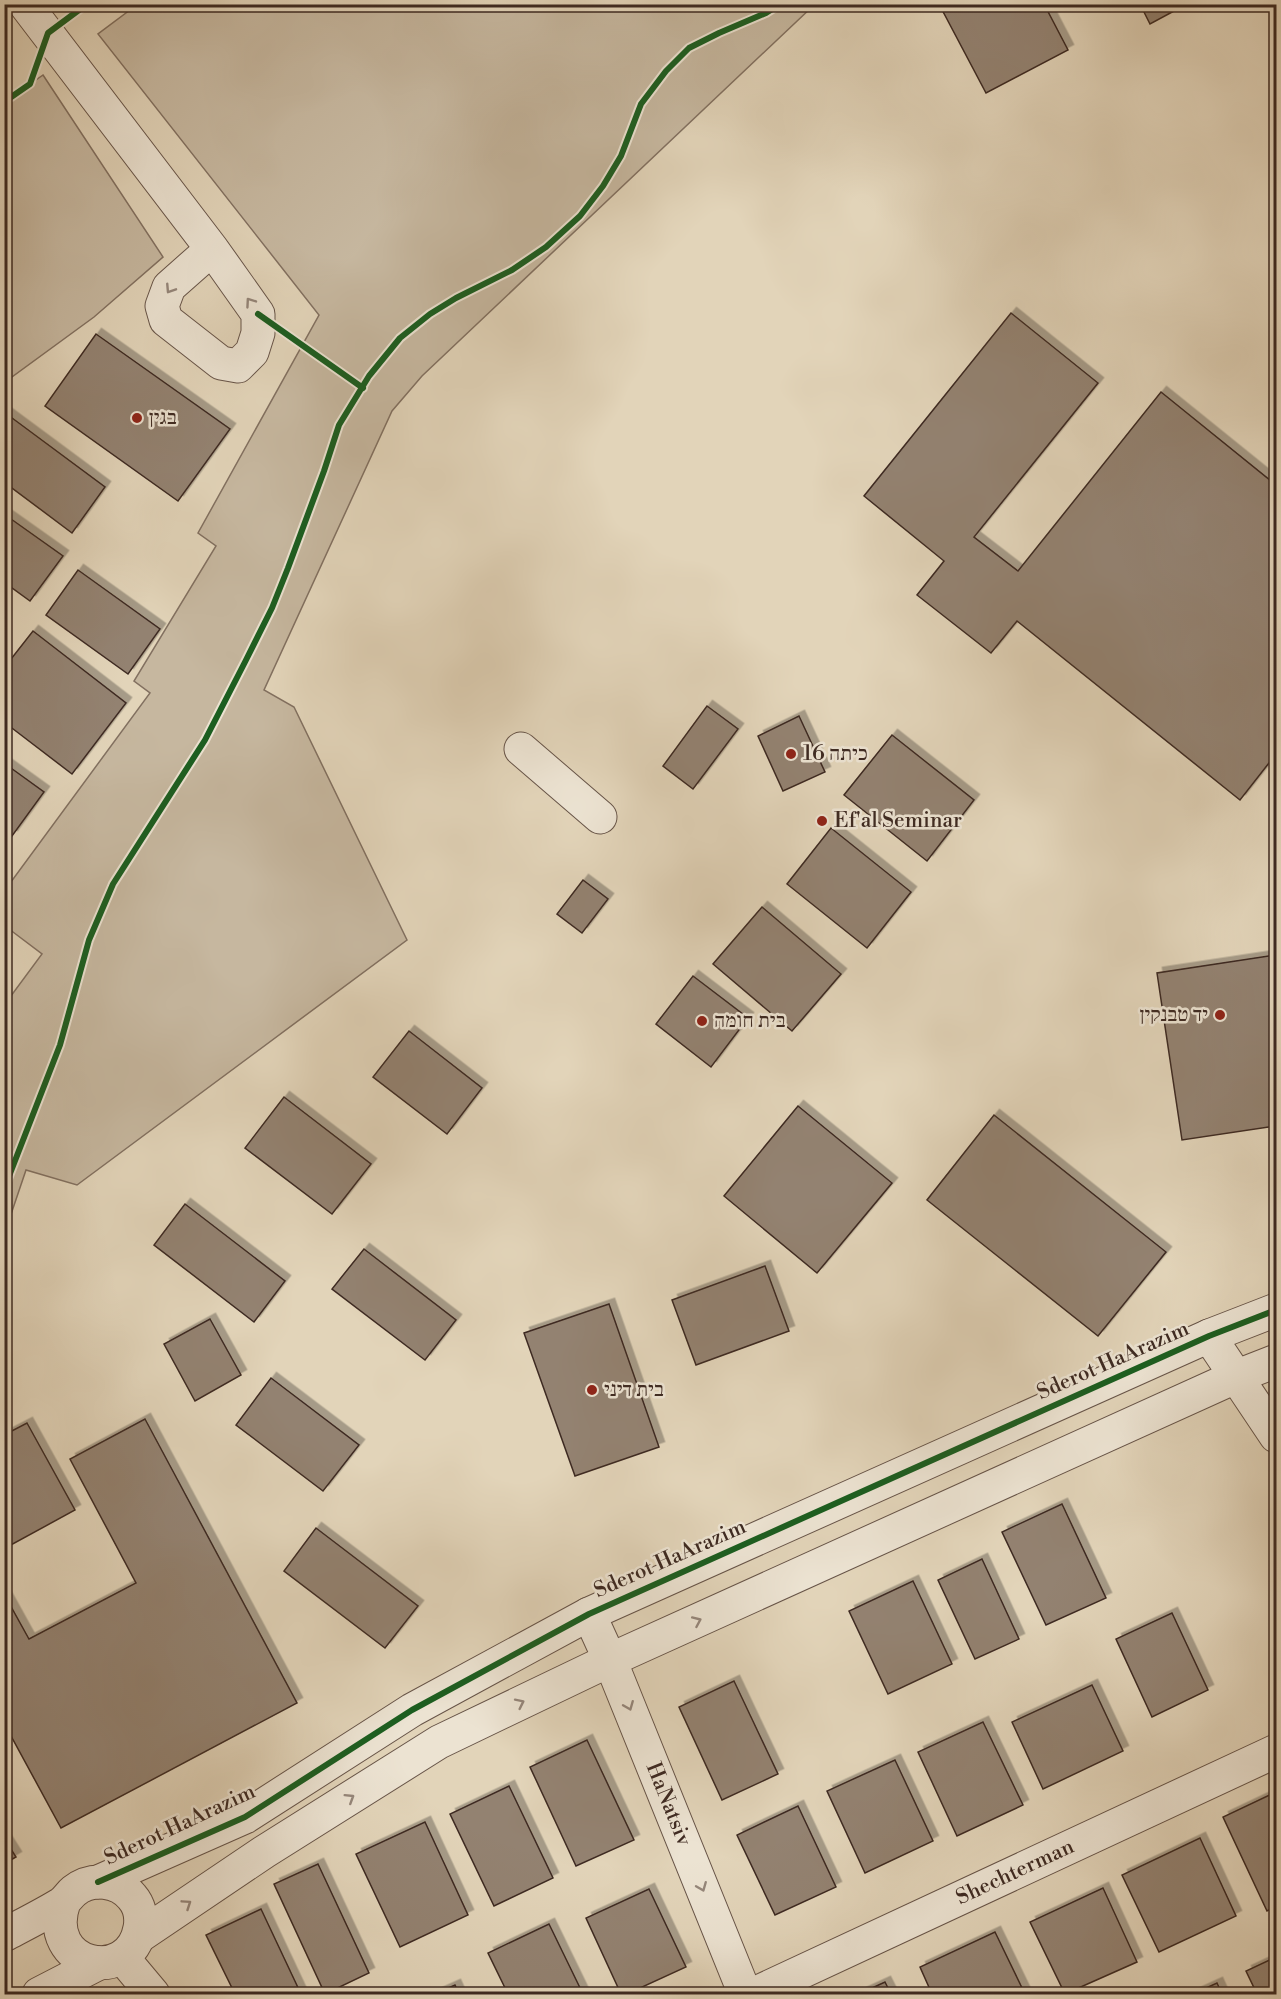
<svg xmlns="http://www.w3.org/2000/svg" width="1281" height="1999" font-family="'Libre Bodoni','Frank Ruhl Libre',serif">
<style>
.green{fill:#c6b79f;stroke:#827060;stroke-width:1.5}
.building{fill:#938271;stroke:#3e2a22;stroke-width:1.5;filter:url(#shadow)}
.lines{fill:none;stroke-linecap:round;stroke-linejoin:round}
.minor-casing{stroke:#675448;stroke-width:35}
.minor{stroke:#ece3d2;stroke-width:33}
.cycleway-casing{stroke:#ece3d2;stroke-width:10}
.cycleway{stroke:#1b5e20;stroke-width:6}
.oneway{stroke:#95867a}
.poi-dot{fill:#8f2418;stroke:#ece3d2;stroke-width:2}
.labels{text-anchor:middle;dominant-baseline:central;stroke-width:5;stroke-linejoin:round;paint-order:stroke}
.poi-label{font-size:21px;fill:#3e2a22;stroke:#ece3d2;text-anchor:start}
.street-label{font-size:21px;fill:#3e2a22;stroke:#ece3d2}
</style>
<defs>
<filter id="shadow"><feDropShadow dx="5.5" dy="-5.5" stdDeviation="0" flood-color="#0004"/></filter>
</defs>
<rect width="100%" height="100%" fill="#e2d4b9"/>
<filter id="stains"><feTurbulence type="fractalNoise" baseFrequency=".00333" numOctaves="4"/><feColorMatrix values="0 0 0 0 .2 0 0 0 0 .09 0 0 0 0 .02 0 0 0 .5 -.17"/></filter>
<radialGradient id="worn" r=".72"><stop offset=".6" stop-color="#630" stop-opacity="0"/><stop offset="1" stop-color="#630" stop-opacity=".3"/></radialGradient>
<g class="green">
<polygon points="138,4 814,5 422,376 392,411 264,690 294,707 407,940 77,1185 26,1170 5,1232 5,1004 42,954 5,926 5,890 150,693 134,681 216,546 198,533 319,315 98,34"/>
<polygon points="43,75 163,257 94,317 5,382 5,102"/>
</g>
<g class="building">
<polygon points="939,4 1044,4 1068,50 986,93"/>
<polygon points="1140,4 1187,4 1150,24"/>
<polygon points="1011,313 1098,383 974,537 1018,571 1161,392 1276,485 1276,754 1240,800 1017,621 991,653 917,595 944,561 864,496"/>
<polygon points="96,334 230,429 178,501 45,406"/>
<polygon points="4,412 105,487 72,533 4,482"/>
<polygon points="4,514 63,556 30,601 4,582"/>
<polygon points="78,570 160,629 128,674 46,615"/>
<polygon points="33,631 126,703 72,774 4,722 4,668"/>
<polygon points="707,706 738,729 693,789 663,766"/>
<polygon points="799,716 825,772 783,791 758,736"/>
<polygon points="892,735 974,800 927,861 844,795"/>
<polygon points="4,763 44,792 12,836 4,830"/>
<polygon points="831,828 911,892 867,948 787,884"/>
<polygon points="583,880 608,899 582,933 557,914"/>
<polygon points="762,907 841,974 792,1031 713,964"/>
<polygon points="1276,955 1276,1126 1182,1140 1157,973"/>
<polygon points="693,976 748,1018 711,1067 656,1024"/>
<polygon points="409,1031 482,1088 447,1134 373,1077"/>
<polygon points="284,1097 371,1164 332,1214 245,1148"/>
<polygon points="798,1106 892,1183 817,1273 724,1196"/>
<polygon points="994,1115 1166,1252 1098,1336 927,1200"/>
<polygon points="185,1204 285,1281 254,1322 154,1245"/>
<polygon points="364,1249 456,1320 425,1360 332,1289"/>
<polygon points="765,1266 789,1331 696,1365 672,1300"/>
<polygon points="609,1304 659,1447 575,1476 524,1333"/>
<polygon points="210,1319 241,1375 195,1401 164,1344"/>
<polygon points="271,1378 359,1445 323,1491 236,1425"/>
<polygon points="145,1419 297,1703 61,1828 4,1723 4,1594 29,1639 136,1583 70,1459"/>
<polygon points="27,1423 75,1510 9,1546 4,1538 4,1435"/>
<polygon points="1062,1504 1106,1598 1046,1625 1002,1532"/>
<polygon points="316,1528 418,1606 385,1648 284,1571"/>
<polygon points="982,1559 1019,1639 975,1659 938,1580"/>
<polygon points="913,1581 952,1664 888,1694 849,1611"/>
<polygon points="1172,1613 1208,1690 1152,1717 1116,1639"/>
<polygon points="734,1681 778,1774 722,1800 679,1707"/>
<polygon points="1092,1685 1123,1751 1043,1789 1012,1722"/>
<polygon points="983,1722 1023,1805 957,1836 918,1752"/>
<polygon points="587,1740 634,1840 576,1866 530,1767"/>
<polygon points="895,1760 933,1841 865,1873 827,1791"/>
<polygon points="509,1786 553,1878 494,1906 450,1814"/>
<polygon points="1276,1792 1276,1906 1267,1911 1223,1817"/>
<polygon points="798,1806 836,1887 775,1915 737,1835"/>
<polygon points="425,1822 468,1915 400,1947 356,1854"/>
<polygon points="4,1838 16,1857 4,1864"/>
<polygon points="1200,1838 1236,1916 1159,1952 1122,1875"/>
<polygon points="318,1864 369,1973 325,1994 274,1884"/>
<polygon points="1103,1888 1137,1962 1065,1994 1030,1922"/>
<polygon points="649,1889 686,1967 627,1994 621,1994 586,1918"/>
<polygon points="261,1909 301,1994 235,1994 206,1935"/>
<polygon points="549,1924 583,1994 508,1994 488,1953"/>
<polygon points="995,1932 1025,1994 932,1994 920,1967"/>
<polygon points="1276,1957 1276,1994 1257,1994 1246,1971"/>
<polygon points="885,1982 891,1994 859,1994"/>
<polygon points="1217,1983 1222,1994 1193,1994"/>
<polygon points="455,1985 459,1994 435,1994"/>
</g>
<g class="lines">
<g class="minor-casing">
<g id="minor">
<polyline points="25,4 212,249 258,314 258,333 252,352 238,366 221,363 166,320 162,306 169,287 212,249"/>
<polyline points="521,749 600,817"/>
<polyline points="1209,1336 1276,1436"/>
<path id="s1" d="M589 1614 610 1660 745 1994"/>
<polyline points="98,1882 245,1817 412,1710 589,1614 1209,1336 1276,1310"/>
<path d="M4 1935C23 1925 43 1915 61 1904 67 1900 69 1895 74 1891 92 1877 118 1880 132 1897 139 1905 142 1917 140 1928 130 1986 41 1967 64 1902"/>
<polyline points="138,1937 264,1852 439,1742 610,1660 1235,1377 1276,1361"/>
<polyline points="122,1957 153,1994"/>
<polyline points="39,1994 99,1963"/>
<path id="s2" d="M754 1994 1276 1751"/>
</g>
</g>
<use href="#minor" class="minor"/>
<g class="cycleway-casing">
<g id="cycleway">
<polyline points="4,102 30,84 48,33 87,4"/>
<polyline points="258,314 363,388"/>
<polyline points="4,1189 60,1045 89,940 113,884 205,740 245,662 272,608 288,568 324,471 339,425 369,376 400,338 430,314 456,298 512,270 546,247 580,216 603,186 621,156 641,104 666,71 689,48 719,33 766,13 780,4"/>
<polyline points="98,1882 245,1817 412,1710 589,1614 1209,1336 1276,1310"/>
</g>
</g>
<use href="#cycleway" class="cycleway"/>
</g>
<defs><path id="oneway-chevron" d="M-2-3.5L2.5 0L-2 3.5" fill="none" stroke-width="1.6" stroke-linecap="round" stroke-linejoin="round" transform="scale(1.5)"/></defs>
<g class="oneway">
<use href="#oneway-chevron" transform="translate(170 289) rotate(123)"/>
<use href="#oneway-chevron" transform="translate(250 302) rotate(-125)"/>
<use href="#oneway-chevron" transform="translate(697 1621) rotate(-24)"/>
<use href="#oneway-chevron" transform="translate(520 1703) rotate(-26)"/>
<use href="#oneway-chevron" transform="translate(629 1706) rotate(68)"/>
<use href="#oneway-chevron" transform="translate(350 1798) rotate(-32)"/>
<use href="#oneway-chevron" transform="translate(702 1887) rotate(68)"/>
<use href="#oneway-chevron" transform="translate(187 1904) rotate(-34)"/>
</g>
<g class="poi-dot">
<circle cx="137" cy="418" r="6"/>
<circle cx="791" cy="754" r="6"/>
<circle cx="822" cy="821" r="6"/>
<circle cx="1220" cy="1015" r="6"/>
<circle cx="702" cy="1021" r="6"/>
<circle cx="592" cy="1390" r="6"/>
</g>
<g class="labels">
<g class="poi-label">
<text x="149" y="418">בגין</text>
<text x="803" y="754">כיתה 16</text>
<text x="834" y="821">Ef'al Seminar</text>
<text x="1208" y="1015" text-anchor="end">יד טבנקין</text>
<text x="714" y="1021">בית חומה</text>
<text x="604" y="1390">בית דיני</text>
</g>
<g class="street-label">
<text transform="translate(1113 1361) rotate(-24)">Sderot HaArazim</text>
<text transform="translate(670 1559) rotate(-24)">Sderot HaArazim</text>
<text stroke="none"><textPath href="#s1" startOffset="206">HaNatsiv</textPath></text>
<text transform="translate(180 1825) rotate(-25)">Sderot HaArazim</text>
<text stroke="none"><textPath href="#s2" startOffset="288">Shechterman</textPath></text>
</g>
</g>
<rect width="1281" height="1999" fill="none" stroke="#e2d4b9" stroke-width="24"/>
<rect x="6" y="6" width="1269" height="1987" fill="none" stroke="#3e2a22" stroke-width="3"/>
<rect x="12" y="12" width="1257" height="1975" fill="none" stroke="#3e2a22" stroke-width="1.5"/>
<rect width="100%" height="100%" filter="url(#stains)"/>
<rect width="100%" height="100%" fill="url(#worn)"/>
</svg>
